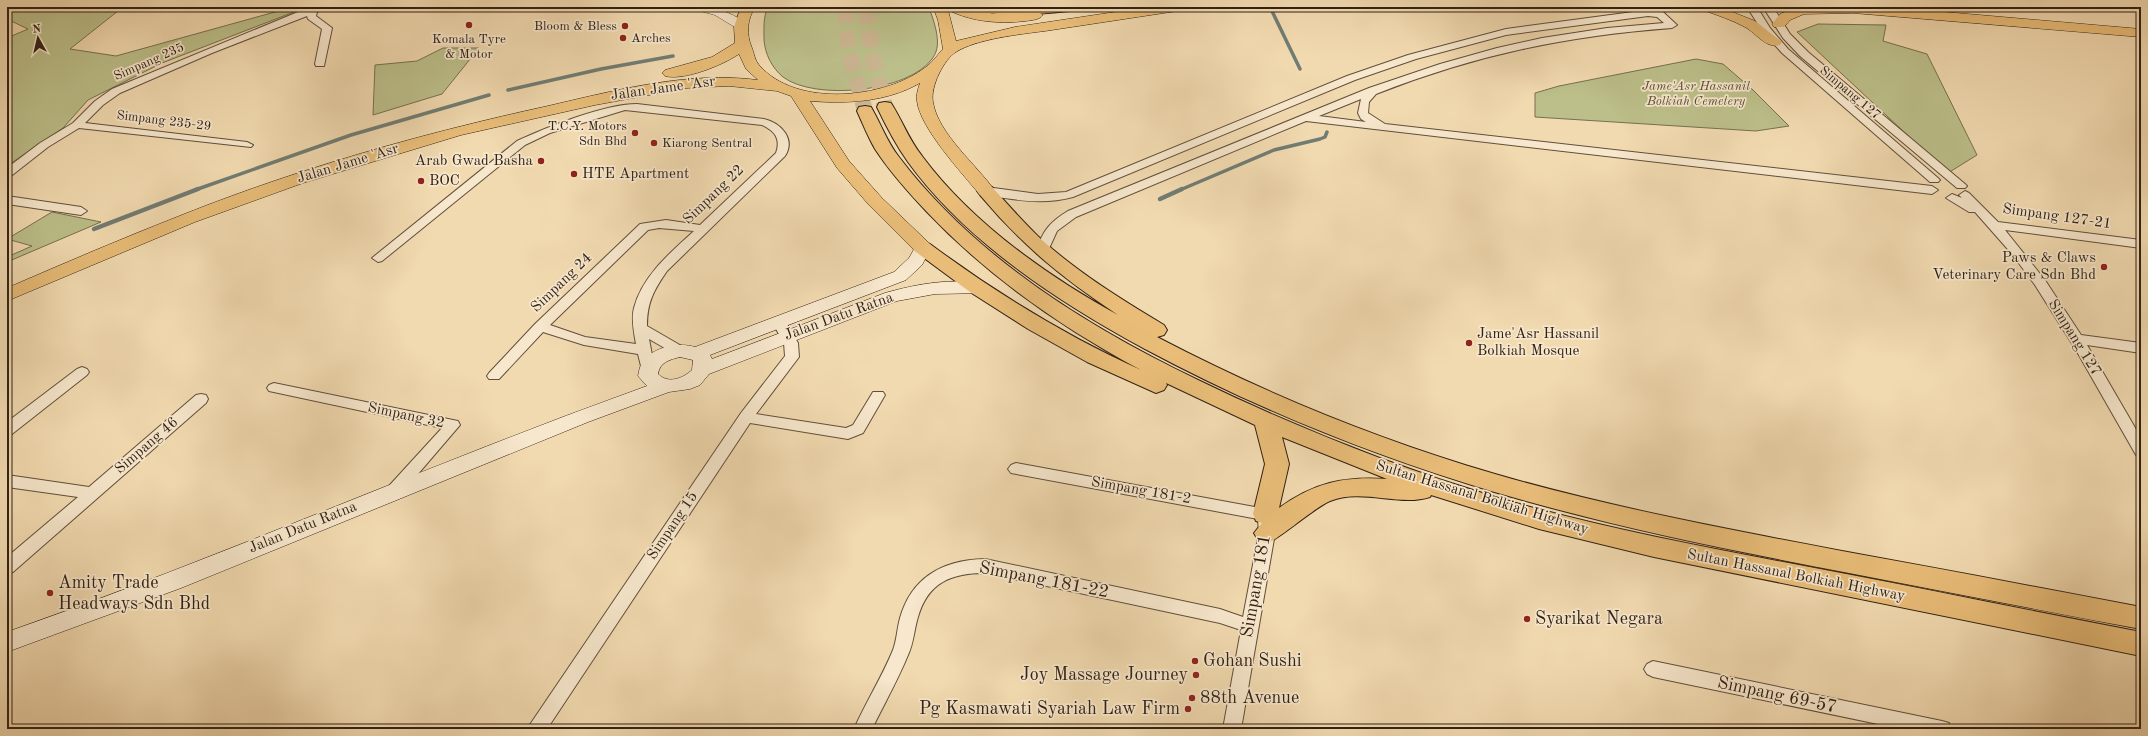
<svg xmlns="http://www.w3.org/2000/svg" width="2148" height="736" font-family="'Old Standard TT',serif">
<style>
.green{fill:#bcbf8a;stroke:#767050}
.lines{fill:none;stroke-linecap:round;stroke-linejoin:round}
.stream-far1{stroke:#717d74;stroke-width:3.5}
.stream{stroke:#717d74;stroke-width:4.5}
.motorway-tunnel{stroke:#cbb591;stroke-width:16;stroke-dasharray:16 8;stroke-linecap:butt}
.minor-casing{stroke:#604f3c;stroke-width:2}
.tertiary-casing{stroke:#604f3c;stroke-width:1}
.secondary-casing{stroke:#302116;stroke-width:1}
.primary-casing{stroke:#302116;stroke-width:1}
.motorway-casing{stroke:#302116;stroke-width:2}
.minor{fill:#f7e7cc;fill-rule:evenodd}
.tertiary{fill:#f7e7cc;fill-rule:evenodd}
.secondary{fill:#f7e7cc;fill-rule:evenodd}
.primary{fill:#e9bd78;fill-rule:evenodd}
.motorway{fill:#e9bd78;fill-rule:evenodd}
.poi-dot{fill:#8f2418;stroke:#f7e7cc;stroke-width:1.5}
.labels{text-anchor:middle;dominant-baseline:central;stroke-width:3.5;stroke-linejoin:round;paint-order:stroke}
.far-poi-label{font-size:13px;fill:#302116;stroke:#f7e7cc;text-anchor:end}
.far-street-label{font-size:13px;fill:#302116;stroke:#f7e7cc}
.far-park-label{font-size:13px;font-style:italic;fill:#5a5039;stroke:#f7e7cc}
.street-label{font-size:15px;fill:#302116;stroke:#f7e7cc}
.poi-label{font-size:15px;fill:#302116;stroke:#f7e7cc;text-anchor:start}
.near-street-label{font-size:18px;fill:#302116;stroke:#f7e7cc}
.near-poi-label{font-size:18px;fill:#302116;stroke:#f7e7cc;text-anchor:start}
</style>
<rect width="100%" height="100%" fill="#f2dab0"/>
<filter id="stains"><feTurbulence type="fractalNoise" baseFrequency=".005" numOctaves="4"/><feColorMatrix values="0 0 0 0 .2 0 0 0 0 .09 0 0 0 0 .02 0 0 0 .5 -.17"/></filter>
<radialGradient id="worn" r=".72"><stop offset=".6" stop-color="#630" stop-opacity="0"/><stop offset="1" stop-color="#630" stop-opacity=".3"/></radialGradient>
<g class="green">
<polygon points="7,7 123,7 70,49 116,56 293,7 299,10 162,63 88,100 63,128 7,166 7,38 28,29 7,19"/>
<path d="M768 7H928C932 14 934 22 936 30 938 40 939 50 932 59 908 92 815 101 783 77 772 68 765 54 764 40 764 29 763 17 768 7Z"/>
<polygon points="1818,24 1886,25 1883,41 1927,54 1977,155 1948,173 1797,32"/>
<polygon points="443,48 479,48 442,94 373,115 375,65 417,61"/>
<polygon points="1696,59 1723,64 1753,90 1789,126 1756,131 1535,117 1535,93 1559,86"/>
<polygon points="52,212 101,222 7,262 7,257 32,246 7,239"/>
</g>
<g class="lines">
<g class="stream-far1">
<polyline points="1271,9 1300,69"/>
<polyline points="508,90 601,69 673,56"/>
<polyline points="195,190 351,135 489,95"/>
<polyline points="1180,190 1274,150 1320,139 1325,137 1327,132"/>
</g>
<g class="stream">
<polyline points="1160,199 1182,189"/>
<polyline points="94,229 198,189"/>
</g>
<g class="motorway-tunnel">
<polyline points="845,7 848,47 865,111"/>
<polyline points="866,7 873,58 885,107"/>
</g>
<g class="minor-casing">
<g id="minor">
<polygon points="310,7 326,7 317,12 316,16 332,28 324,66 316,66 315,64 322,29 308,19 307,16 212,53 120,93 103,105 85,123 247,142 253,145 251,147 79,128 48,147 11,176 7,177 7,168 40,143 73,123 95,101 112,89"/>
<polygon points="1747,7 1757,7 1770,28 1788,49 1938,178 1940,180 1938,182 1930,182 1782,53 1763,32"/>
<polygon points="1763,7 1773,7 1790,34 1808,52 1965,184 1967,186 1965,188 1957,188 1800,56 1783,38"/>
<path d="M1648 10 1663 12 1677 25 1672 28C1565 36 1476 55 1376 94L1369 102 1368 113 1385 124 1932 186 1938 190 1932 194 1306 121 1076 217 1057 231 1047 253 1043 254 1037 250C1042 231 1051 221 1068 211L1369 88 1440 64 1497 48 1542 38 1607 28 1664 23 1657 17 1648 16 1506 35 1416 59 1355 80 1073 197C1044 205 1015 200 986 195L980 191 986 187 1038 194 1066 192 1347 76 1408 55 1506 29ZM1361 99 1358 113 1361 119 1366 122 1319 116Z"/>
<path d="M637 104 764 119C781 123 796 139 785 156L667 271C654 290 647 302 647 326L685 348 687 351 685 354H675L649 339 655 371 653 374H643L638 354 584 345 543 332 499 379H489L487 376 489 373 535 324 640 224 666 220 700 225 776 153C781 139 775 131 762 125L625 110 550 133 525 145 382 261 378 262 372 258 517 141C547 127 605 104 637 104ZM659 228 694 231C671 252 642 276 634 308 631 319 634 333 636 344L585 337 550 325 648 230Z"/>
<polygon points="1965,191 1969,193 1998,222 2141,240 2141,248 2005,230 2045,280 2081,335 2141,343 2141,353 2087,345 2141,438 2141,456 2136,455 2076,350 2035,285 2012,254 1975,212 1969,212 1946,198 1952,194 1962,198 1959,195"/>
<polygon points="7,196 81,207 87,211 81,215 7,204"/>
<polygon points="779,318 784,319 798,343 799,357 756,414 846,428 853,425 873,392 883,392 885,395 863,433 848,439 750,423 547,729 527,729 741,413 785,356 784,343 772,322"/>
<polygon points="82,367 87,369 89,372 87,375 12,434 7,435 7,422 77,369"/>
<polygon points="274,383 453,420 458,421 460,425 400,495 394,497 388,495 386,491 388,487 442,428 269,391 267,388 269,385"/>
<polygon points="201,394 206,395 208,399 206,403 13,572 7,574 7,557 78,497 7,487 7,475 89,487 196,395"/>
<path d="M1016 463 1271 510 1275 533 1241 729H1223L1241 630 1220 623 985 573C952 573 928 582 918 617 914 630 914 642 908 655 898 680 884 704 872 729H854C866 702 882 677 893 650 897 639 897 629 900 618 912 576 944 560 985 559L1220 609 1243 617 1259 533 1258 519 1011 473 1008 469 1011 465Z"/>
<polygon points="1653,661 1942,721 1949,723 1951,729 1902,729 1653,677 1647,674 1644,669 1647,664"/>
</g>
</g>
<g class="tertiary-casing">
<path id="tertiary" d="M691 7C710 7 736 11 748 27L742 30 738 29 715 15 693 9Z"/>
</g>
<g class="secondary-casing">
<path id="secondary" d="M923 243 929 244 931 248 922 265 906 280 710 355 712 359 885 293C917 284 954 277 987 285L990 289 987 293 935 294 897 301 709 374 700 385 690 389 669 392 588 422 181 588 7 652V632C223 557 432 463 647 386L638 376C639 371 640 365 643 361 654 347 678 342 695 347L894 272 909 258 917 244ZM680 357 693 360 692 370C682 379 668 384 658 374 660 362 669 360 680 357Z"/>
</g>
<g class="primary-casing">
<g id="primary">
<path d="M741 7H755C747 20 746 34 752 48 754 53 755 61 759 65 796 108 885 99 926 67 933 62 938 54 943 49L938 20 933 7H964L994 14 1036 11 1043 15C1039 20 1032 20 1026 21 999 24 973 22 948 10L956 41 1015 27 1149 7H1184L1177 11C1133 18 1089 24 1045 31 1021 34 976 39 956 52 944 59 930 87 933 102 938 134 977 165 995 191L992 195 986 196 980 195C962 173 920 128 917 101 916 95 918 89 920 83 887 102 847 104 810 101L849 161 882 198 930 244 932 248 930 252 923 254 916 252 869 205 837 168 791 96 777 91 729 86 687 88 595 105 461 135 303 183 195 222 7 301V288C65 263 123 238 182 215 300 168 424 133 548 106 617 90 688 71 758 80L746 69 739 54C723 65 684 81 665 76L662 73 665 70 712 57 735 43 734 27Z"/>
<path d="M1701 7H1720L1755 21 1782 42 1780 45C1766 49 1756 33 1745 27 1732 20 1717 15 1703 10Z"/>
<polygon points="1797,7 1886,7 2141,29 2141,37 1853,13 1804,14 1790,20 1784,27 1774,27 1772,24 1780,14"/>
</g>
</g>
<g class="motorway-casing">
<g id="motorway">
<path d="M971 7H1077L1075 10 1070 11C1037 14 1006 18 973 10Z"/>
<path d="M885 102 891 103C902 120 909 140 922 156 972 223 1046 275 1118 315 1062 278 1023 246 980 195L977 191 980 187 986 185 992 187C1009 206 1025 224 1043 241 1079 273 1122 300 1164 325L1167 330 1164 335 1157 337C1264 393 1379 440 1495 474 1609 507 1726 529 1842 551 1942 569 2041 588 2141 607V629C2044 611 1947 592 1849 573 1729 550 1609 526 1491 491 1372 455 1255 408 1145 349 1060 303 966 242 908 162 896 145 886 126 877 107L879 103Z"/>
<path d="M865 106 871 107C881 124 887 142 899 157 975 257 1086 326 1198 380 1293 426 1393 466 1495 497 1608 530 1725 551 1841 573 1941 592 2041 613 2141 632V656L1654 557 1539 529 1431 495 1430 497C1400 507 1362 488 1330 501 1315 507 1274 543 1267 543 1264 543 1260 541 1258 540L1254 533 1262 523 1256 521 1253 514 1265 464 1255 425 1166 383 1167 385 1164 390 1156 393 1087 362 1028 329 970 292 916 252 913 248 916 244 923 242 930 244C996 293 1066 336 1141 370 1062 328 989 277 927 212 909 193 890 172 875 149 868 137 863 124 857 111L859 107ZM1282 437 1387 479C1343 476 1314 483 1279 508L1289 464Z"/>
</g>
</g>
<use href="#minor" class="minor"/>
<use href="#tertiary" class="tertiary"/>
<use href="#secondary" class="secondary"/>
<use href="#primary" class="primary"/>
<use href="#motorway" class="motorway"/>
</g>
<g class="poi-dot">
<circle cx="469" cy="25" r="4"/>
<circle cx="625" cy="26" r="4"/>
<circle cx="623" cy="38" r="4"/>
<circle cx="635" cy="133" r="4"/>
<circle cx="654" cy="143" r="4"/>
<circle cx="541" cy="161" r="4"/>
<circle cx="574" cy="174" r="4"/>
<circle cx="421" cy="181" r="4"/>
<circle cx="2104" cy="267" r="4"/>
<circle cx="1469" cy="343" r="4"/>
<circle cx="50" cy="593" r="4"/>
<circle cx="1527" cy="619" r="4"/>
<circle cx="1195" cy="661" r="4"/>
<circle cx="1196" cy="675" r="4"/>
<circle cx="1192" cy="698" r="4"/>
<circle cx="1188" cy="709" r="4"/>
</g>
<g class="labels">
<g class="far-poi-label">
<text x="617" y="26">Bloom &amp; Bless</text>
<text x="631" y="38" text-anchor="start">Arches</text>
<text x="469" y="39" text-anchor="middle">Komala Tyre<tspan x="469" dy="15">&amp; Motor</tspan></text>
<text x="627" y="126">T.C.Y. Motors<tspan x="627" dy="15">Sdn Bhd</tspan></text>
<text x="662" y="143" text-anchor="start">Kiarong Sentral</text>
</g>
<g class="far-street-label">
<text transform="translate(149 62) rotate(-24)">Simpang 235</text>
<text transform="translate(1850 93) rotate(40)">Simpang 127</text>
<text transform="translate(164 121) rotate(7)">Simpang 235-29</text>
</g>
<g class="far-park-label">
<text x="1696" y="86">Jame'Asr Hassanil<tspan x="1696" dy="15">Bolkiah Cemetery</tspan></text>
</g>
<g class="street-label">
<text transform="translate(663 89) rotate(-8)">Jalan Jame 'Asr</text>
<text transform="translate(348 164) rotate(-17)">Jalan Jame 'Asr</text>
<text transform="translate(714 195) rotate(-44)">Simpang 22</text>
<text transform="translate(2057 217) rotate(8)">Simpang 127-21</text>
<text transform="translate(562 283) rotate(-44)">Simpang 24</text>
<text transform="translate(839 317) rotate(-20)">Jalan Datu Ratna</text>
<text transform="translate(2074 338) rotate(58)">Simpang 127</text>
<text transform="translate(406 416) rotate(12)">Simpang 32</text>
<text transform="translate(147 446) rotate(-41)">Simpang 46</text>
<text transform="translate(1141 491) rotate(10)">Simpang 181-2</text>
<text transform="translate(1482 498) rotate(17)">Sultan Hassanal Bolkiah Highway</text>
<text transform="translate(673 526) rotate(-56)">Simpang 15</text>
<text transform="translate(303 528) rotate(-22)">Jalan Datu Ratna</text>
<text transform="translate(1796 576) rotate(11)">Sultan Hassanal Bolkiah Highway</text>
</g>
<g class="poi-label">
<text x="533" y="161" text-anchor="end">Arab Gwad Basha</text>
<text x="582" y="174">HTE Apartment</text>
<text x="429" y="181">BOC</text>
<text x="2096" y="258" text-anchor="end">Paws &amp; Claws<tspan x="2096" dy="17">Veterinary Care Sdn Bhd</tspan></text>
<text x="1477" y="334">Jame'Asr Hassanil<tspan x="1477" dy="17">Bolkiah Mosque</tspan></text>
</g>
<g class="near-street-label">
<text transform="translate(1044 580) rotate(11)">Simpang 181-22</text>
<text transform="translate(1256 586) rotate(-80)">Simpang 181</text>
<text transform="translate(1777 695) rotate(12)">Simpang 69-57</text>
</g>
<g class="near-poi-label">
<text x="58" y="583">Amity Trade<tspan x="58" dy="21">Headways Sdn Bhd</tspan></text>
<text x="1535" y="619">Syarikat Negara</text>
<text x="1203" y="661">Gohan Sushi</text>
<text x="1188" y="675" text-anchor="end">Joy Massage Journey</text>
<text x="1200" y="698">88th Avenue</text>
<text x="1180" y="709" text-anchor="end">Pg Kasmawati Syariah Law Firm</text>
</g>
</g>
<rect width="2148" height="736" fill="none" stroke="#f2dab0" stroke-width="24"/>
<rect x="8" y="8" width="2132" height="720" fill="none" stroke="#302116" stroke-width="2"/>
<rect x="12" y="12" width="2124" height="712" fill="none" stroke="#302116"/>
<g transform="translate(38 38) rotate(352)" stroke="#f7e7cc" stroke-width="3" paint-order="stroke">
<path d="M0-3L7 15L0 10L-7 15Z" fill="#302116"/>
<text y="-6" font-size="11" font-weight="bold" text-anchor="middle" fill="#302116">N</text>
</g>
<rect width="100%" height="100%" filter="url(#stains)"/>
<rect width="100%" height="100%" fill="url(#worn)"/>
</svg>
